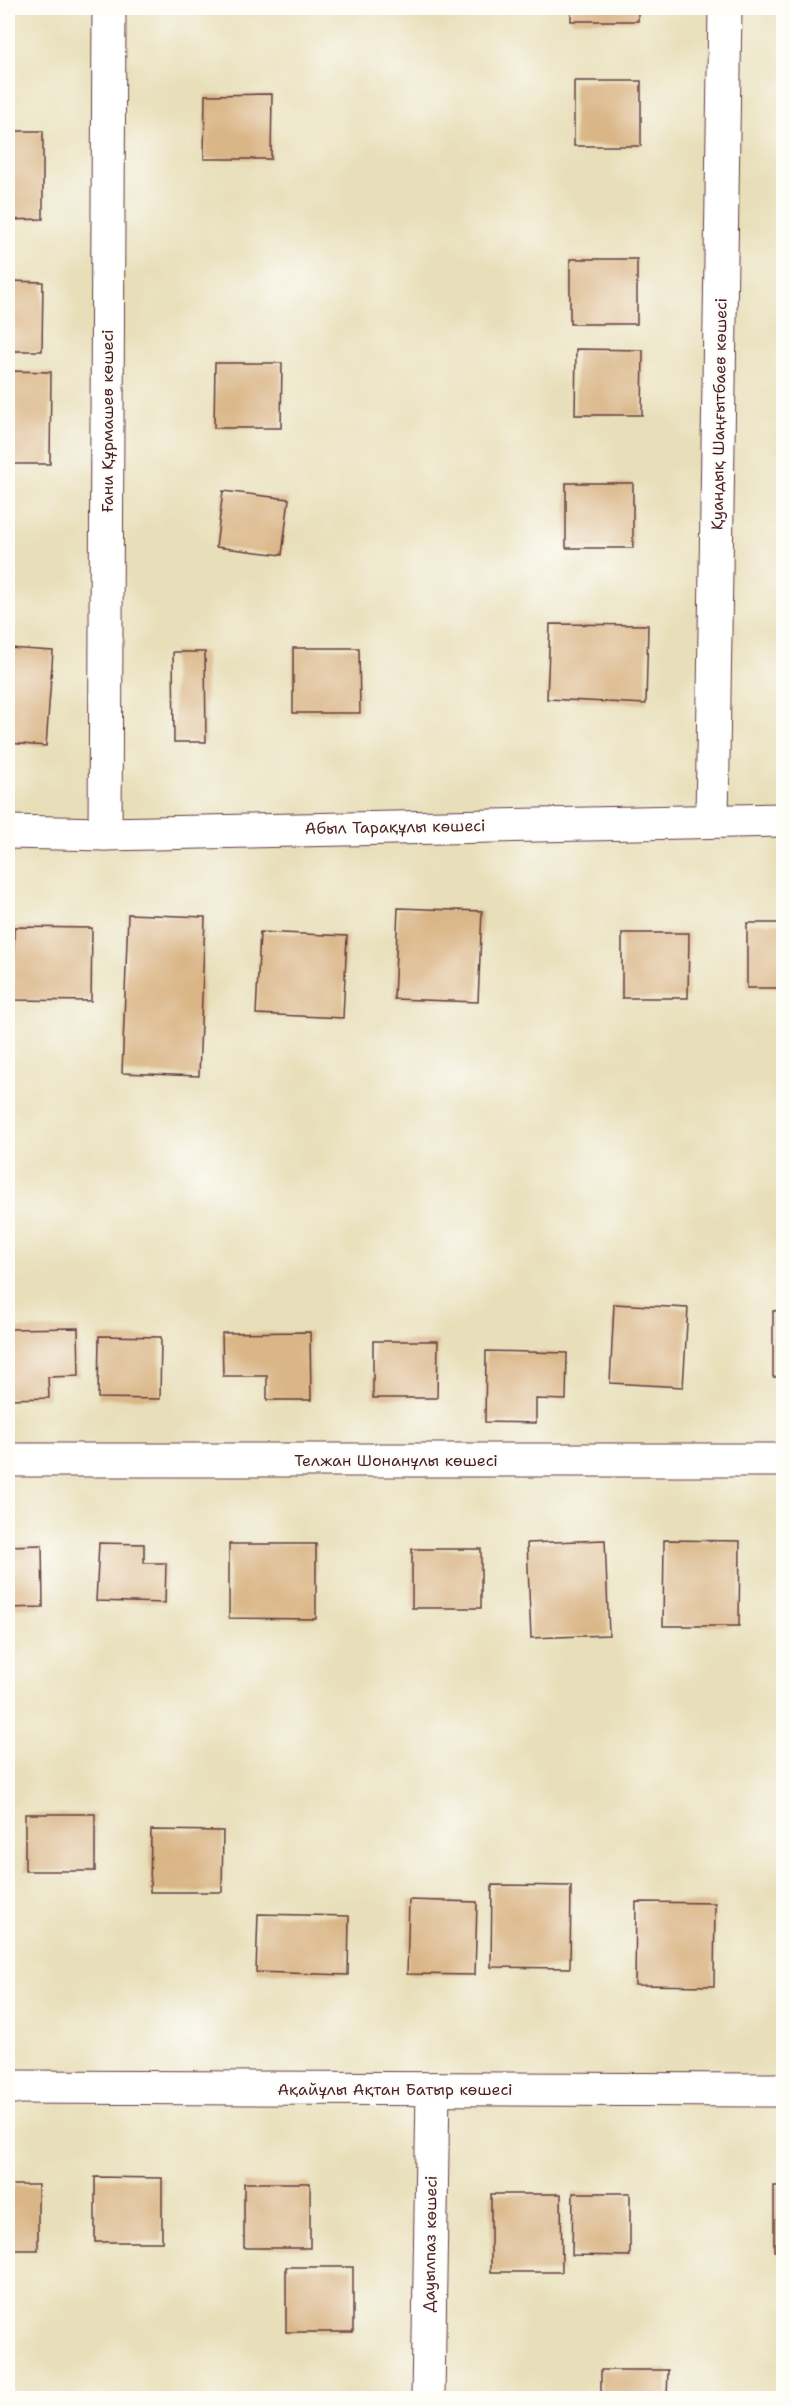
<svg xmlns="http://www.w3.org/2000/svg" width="791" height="2406" font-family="'Shantell Sans',sans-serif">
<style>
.building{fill:#dab687}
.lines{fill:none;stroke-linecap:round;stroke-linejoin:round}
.minor-casing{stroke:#623c40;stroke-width:35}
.minor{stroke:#fff;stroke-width:33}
.labels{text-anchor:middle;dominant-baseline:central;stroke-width:4.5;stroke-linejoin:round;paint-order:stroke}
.street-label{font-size:16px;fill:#4a1f2b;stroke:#fdfcf7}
</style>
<rect width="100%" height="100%" fill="#fdfcf7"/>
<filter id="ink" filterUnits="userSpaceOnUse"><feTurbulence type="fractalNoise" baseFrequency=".0167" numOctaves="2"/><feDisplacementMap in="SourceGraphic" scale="12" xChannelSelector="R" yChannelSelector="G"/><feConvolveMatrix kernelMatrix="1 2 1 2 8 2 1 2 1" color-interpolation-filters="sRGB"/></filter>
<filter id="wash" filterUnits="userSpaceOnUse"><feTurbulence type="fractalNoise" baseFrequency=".008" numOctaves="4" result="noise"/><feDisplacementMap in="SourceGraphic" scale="24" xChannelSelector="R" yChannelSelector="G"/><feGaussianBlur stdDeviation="1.35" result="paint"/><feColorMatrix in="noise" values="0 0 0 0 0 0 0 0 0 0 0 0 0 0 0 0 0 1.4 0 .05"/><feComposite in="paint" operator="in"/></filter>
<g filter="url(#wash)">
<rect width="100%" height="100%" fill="#e8dfba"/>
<g id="blocks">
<g class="building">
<rect x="571" y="8" width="67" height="13"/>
<rect x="574" y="81" width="67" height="65"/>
<polygon points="272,94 271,159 204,159 205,95"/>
<polygon points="8,131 43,131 43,219 8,220"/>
<rect x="570" y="259" width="67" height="65"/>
<polygon points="8,281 43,282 42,351 8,351"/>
<polygon points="576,349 643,350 642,415 575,415"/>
<polygon points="215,363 282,363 281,428 214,428"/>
<polygon points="8,371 51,372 50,464 8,464"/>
<rect x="566" y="483" width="67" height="65"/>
<polygon points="223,491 289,499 282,555 216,547"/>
<polygon points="550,624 648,625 646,704 547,699"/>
<polygon points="8,648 53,651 46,746 8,743"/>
<polygon points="293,648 359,648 360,713 293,713"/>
<polygon points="173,652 205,652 206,742 174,742"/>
<polygon points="398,908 482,911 478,1002 394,999"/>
<polygon points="128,914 205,917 199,1076 122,1073"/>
<rect x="747" y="923" width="37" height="65"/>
<polygon points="14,927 92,928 91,1001 13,1000"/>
<polygon points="260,932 347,936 343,1018 256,1014"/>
<polygon points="622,933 689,933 688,998 622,998"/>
<polygon points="614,1304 688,1308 683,1387 610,1383"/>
<polygon points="784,1310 784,1377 773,1377 773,1311"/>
<polygon points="78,1328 79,1376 48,1377 49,1398 8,1399 8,1329"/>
<polygon points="310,1332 311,1400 267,1400 267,1376 223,1376 222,1333"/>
<polygon points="99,1336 161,1337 160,1399 98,1398"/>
<polygon points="373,1341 438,1341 437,1398 373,1398"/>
<polygon points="486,1351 567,1353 566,1400 536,1399 536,1423 485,1422"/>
<polygon points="605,1540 609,1635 531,1638 527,1543"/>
<polygon points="664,1540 740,1541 739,1626 663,1626"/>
<polygon points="99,1543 144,1544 144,1563 166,1563 165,1603 96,1601"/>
<polygon points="229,1544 316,1544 316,1619 229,1618"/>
<polygon points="42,1545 43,1607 8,1608 8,1546"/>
<rect x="412" y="1549" width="69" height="59"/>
<rect x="25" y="1814" width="70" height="57"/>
<polygon points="151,1830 223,1831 222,1892 150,1892"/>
<polygon points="492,1885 571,1886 570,1968 491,1967"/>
<polygon points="409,1900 477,1902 475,1975 407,1974"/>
<polygon points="636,1902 715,1903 714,1986 635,1985"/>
<polygon points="258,1914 349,1916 348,1975 256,1972"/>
<polygon points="95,2177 162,2178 162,2242 95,2242"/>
<rect x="244" y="2183" width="66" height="65"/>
<rect x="8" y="2185" width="30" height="65"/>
<rect x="774" y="2186" width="10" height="65"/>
<polygon points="573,2193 630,2193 630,2256 572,2255"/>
<polygon points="491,2194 561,2194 562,2272 491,2272"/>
<rect x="286" y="2267" width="67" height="65"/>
<polygon points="601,2370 668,2370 667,2398 601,2398"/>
</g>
</g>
</g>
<g filter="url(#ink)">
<use href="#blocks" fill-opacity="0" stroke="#623c40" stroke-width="1.5"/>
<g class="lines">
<g class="minor-casing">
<g id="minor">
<polyline points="712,820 725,8"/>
<polyline points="8,832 105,834 784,820"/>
<polyline points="105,834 109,8"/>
<polyline points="8,1460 784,1460"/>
<polyline points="8,2087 784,2090"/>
<polyline points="428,2398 433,2089"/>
</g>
</g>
<use href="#minor" class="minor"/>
</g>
</g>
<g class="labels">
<g class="street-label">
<text transform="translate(719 414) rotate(-89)">Қуандық Шаңғытбаев көшесі</text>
<text transform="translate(107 421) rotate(-90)">Ғани Құрмашев көшесі</text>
<text transform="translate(395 827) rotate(-1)">Абыл Тарақұлы көшесі</text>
<text x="396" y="1460">Телжан Шонанұлы көшесі</text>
<text x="395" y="2089">Ақайұлы Ақтан Батыр көшесі</text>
<text transform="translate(430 2244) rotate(-89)">Дауылпаз көшесі</text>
</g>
</g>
<rect width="791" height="2406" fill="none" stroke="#fdfcf7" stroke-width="30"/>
</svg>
